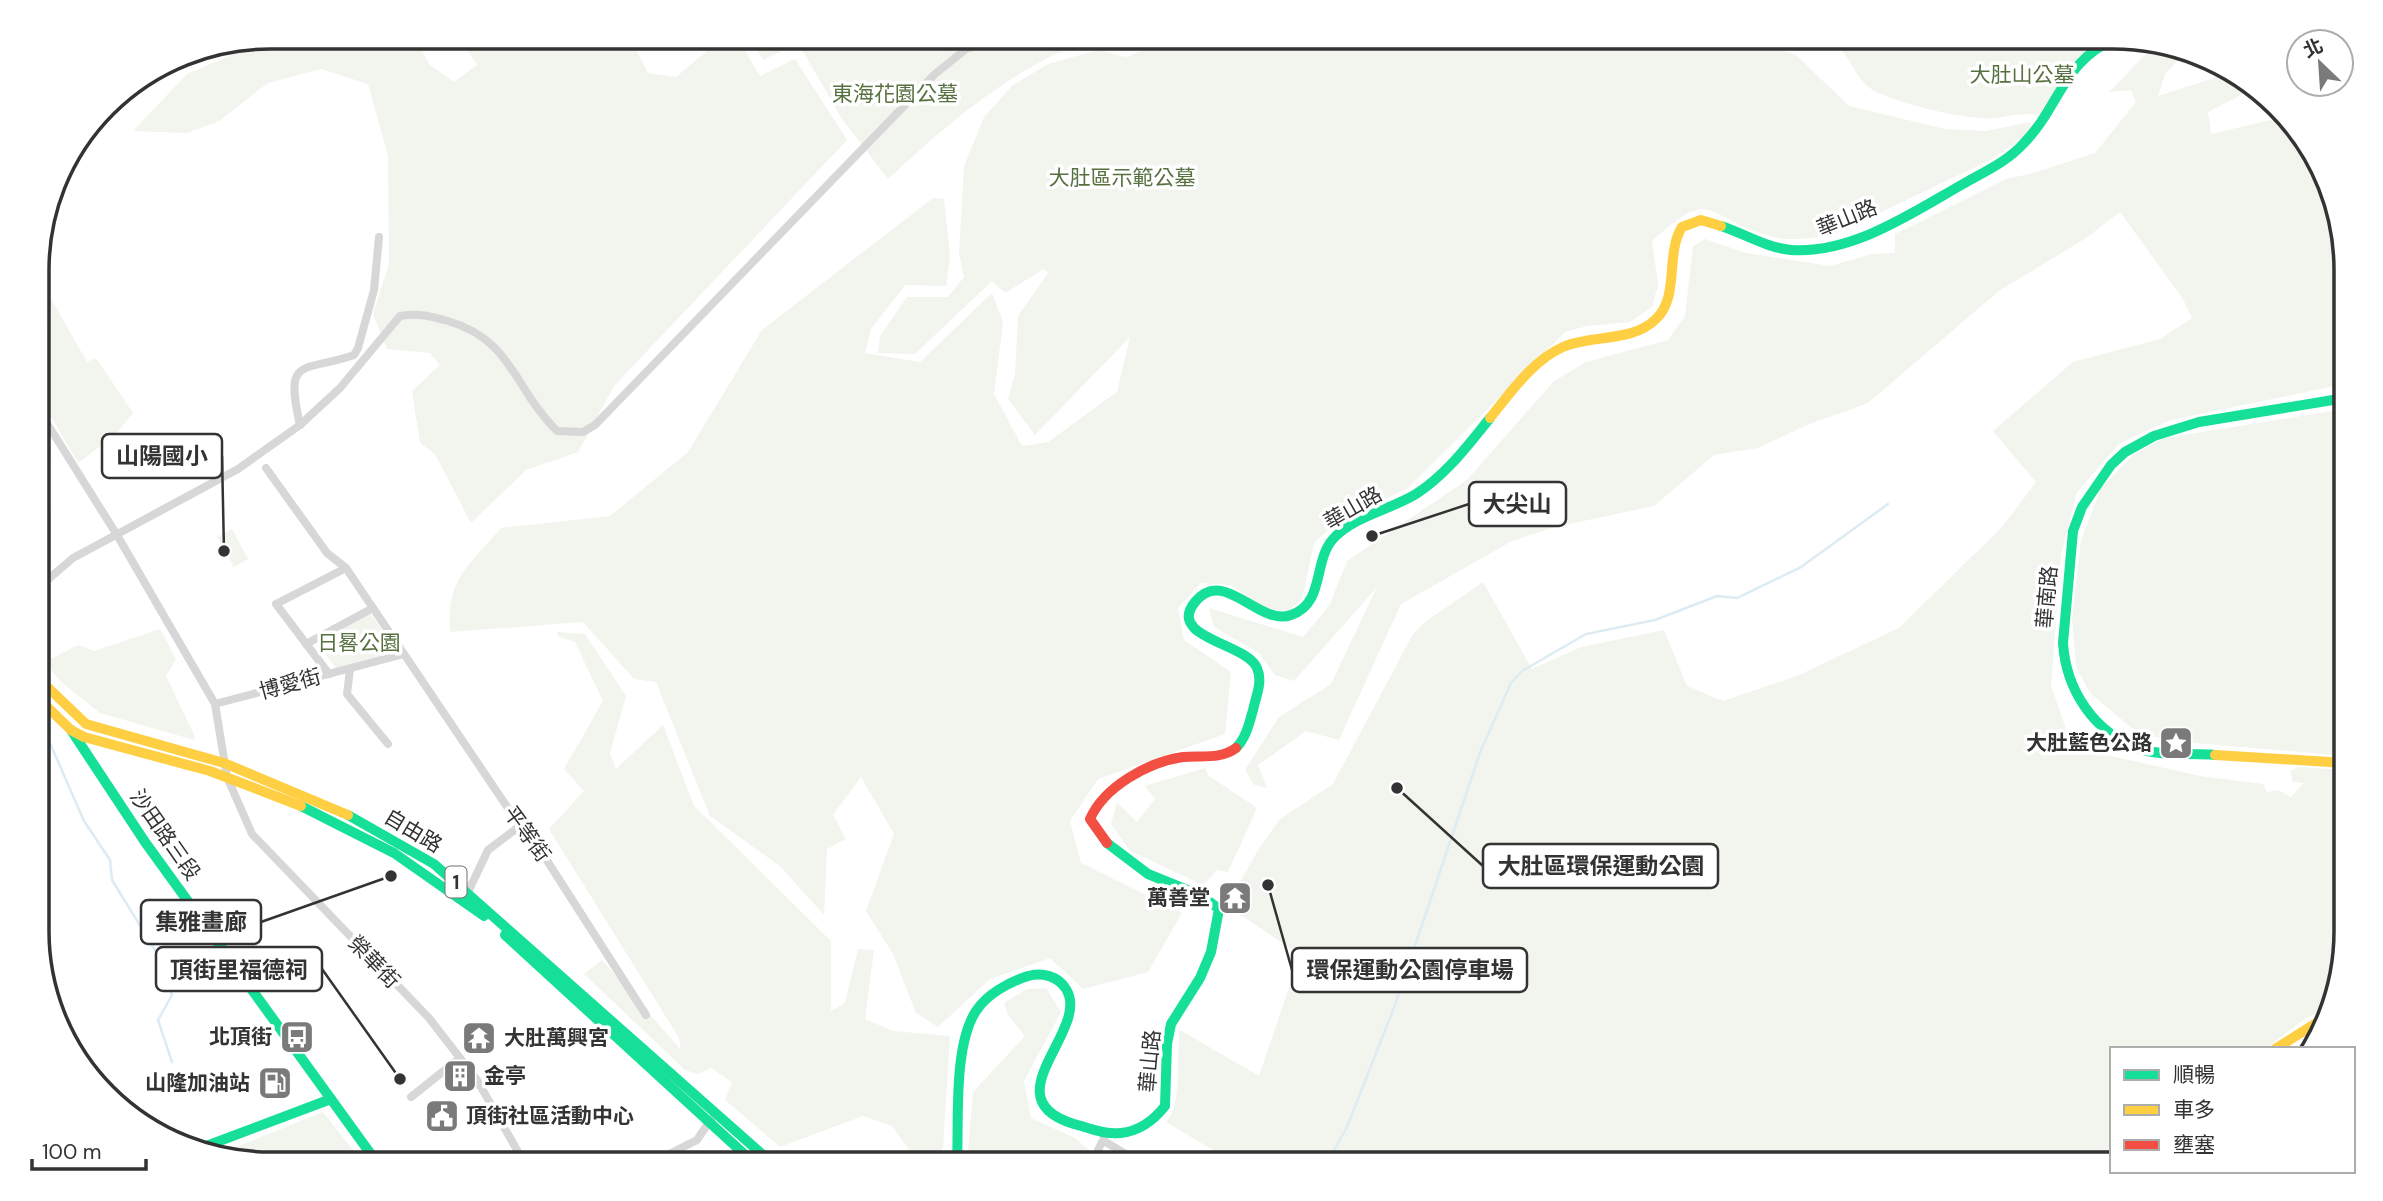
<svg xmlns="http://www.w3.org/2000/svg" width="2383" height="1201" font-family="'DM Sans','Noto Sans TC',sans-serif">
<style>
.green{fill:#f1f5ed}
.lines{fill:none;stroke-linecap:round;stroke-linejoin:round}
.stream{stroke:#ddebf3;stroke-width:2.5}
.street{stroke:#d7d7d7;stroke-width:8}
.fast{stroke:#16e098;stroke-width:10}
.slow{stroke:#ffcf43;stroke-width:10}
.jam{stroke:#f24e42;stroke-width:10}
.labels{text-anchor:middle;dominant-baseline:central;stroke-width:7;stroke-linejoin:round;paint-order:stroke}
.shield{fill:#fff;stroke:#707070;stroke-width:2}
.shield-label{font-size:19px;font-weight:bold;fill:#333}
.park-label{font-size:21px;fill:#56703f;stroke:#fff}
.street-label{font-size:21px;fill:#333;stroke:#fff}
.poi-label{font-size:21px;font-weight:bold;fill:#333;stroke:#fff;text-anchor:end}
.rim{fill:none;stroke:#333;stroke-width:3.5}
.leader{fill:none;stroke:#333;stroke-width:2.5}
.callout-dot{fill:#333;stroke:#fff;stroke-width:2.5}
.callout{fill:#fff;stroke:#333;stroke-width:2.5}
.callout-label{font-size:23px;text-anchor:middle;font-weight:bold;fill:#333}
</style>
<rect width="100%" height="100%" fill="#fff"/>
<g class="green">
<polygon points="274,37 416,37 429,64 454,82 477,65 459,37 630,37 648,73 676,77 724,37 737,37 760,76 795,59 847,140 614,386 578,452 526,470 471,523 435,454 420,443 412,391 440,365 430,353 387,349 373,314 389,264 388,156 368,84 321,69 268,83 219,121 187,133 133,131 187,74"/>
<path d="M749 37H1147C1139 40 1127 48 1118 48 1107 47 1096 40 1086 43 1018 62 939 131 888 179L842 119 798 43 763 60Z"/>
<path d="M1176 37H1736L1796 55 1849 106 1945 129 1986 131 2030 122 2031 132 1992 159 1842 231C1819 238 1790 243 1766 235 1703 216 1714 185 1652 241L1658 285 1652 307 1630 322 1587 326 1565 332 1408 488 1336 523 1314 543 1302 599 1289 611 1267 609 1230 585 1201 583 1178 608 1184 640 1231 672 1225 734 1098 779 1070 821 1081 863 1182 913 1148 972 1083 989 1050 958 990 979 938 1027 916 1013 893 954 866 911 894 834 861 777 833 815 846 839 827 849 824 915 781 867 710 816 656 682 634 679 583 622 450 632C446 578 469 566 501 528L610 516 688 452 762 330 933 198 944 199 950 256 946 286 905 285 871 329 865 353 920 362 992 293 1003 322 994 394 1022 446 1048 442 1117 392 1130 337 1035 435 1008 399 1015 374 1018 316 1048 273 1044 269 1005 293 992 281 915 354 878 353 880 336 907 297H948L964 277 959 253 964 166 984 117 1013 85 1048 64 1098 50 1126 57Z"/>
<path d="M1821 37H2100L2071 65 2042 116C2021 112 2014 116 1994 118 1967 121 1896 103 1873 90 1851 77 1852 48 1821 37Z"/>
<path d="M2165 49 2185 53 2165 74 2158 96 2214 78 2219 63 2251 90 2208 112 2211 134 2284 117 2298 128 2344 240 2345 384 2171 420 2120 443 2077 492 2061 555 2051 686 2066 729 2093 752 2200 776 2263 784 2267 792 2278 790 2291 797 2304 783 2293 782 2290 771 2299 767 2346 770V932L2328 1009 2306 1018 2265 1049H2112V1164H1236L1166 1122C1183 1104 1176 1056 1180 1030L1259 1076 1300 955 1232 909 1229 902 1258 850 1280 819 1333 784 1413 634 1425 622 1483 582 1532 669 1581 647 1664 630 1687 686 1723 701 1797 676 1899 628 2003 526 2036 482 1993 431 2073 362 2160 339 2192 318 2183 299 2120 212 2086 238 1999 291 1868 403 1807 425 1758 448 1714 455 1654 506 1555 527 1512 541 1401 604 1339 740 1306 731 1258 765 1267 788 1254 785 1245 770 1279 717 1331 684 1377 587 1294 681 1275 675 1259 653 1214 627 1209 608 1303 637 1329 606 1347 561 1467 480 1553 382 1586 362 1668 340 1685 316 1693 246 1705 239 1746 253 1830 266 1872 254 1895 253V234L2006 179 2034 173 2095 153 2136 102 2131 90 2109 92 2145 55Z"/>
<polygon points="37,274 87,362 96,358 133,413 114,436 78,463 38,394"/>
<polygon points="2345,409 2346,756 2183,742 2139,734 2091,694 2076,667 2072,618 2081,540 2101,488 2133,455 2164,438"/>
<polygon points="232,529 248,559 234,567 217,537"/>
<polygon points="370,613 399,654 338,671 317,643"/>
<polygon points="160,629 176,659 166,676 195,737 194,740 100,713 61,682 45,662 78,645 94,651"/>
<polygon points="557,632 585,634 626,696 610,753 616,769 663,725 694,806 831,941 831,1011 845,1003 858,949 874,950 865,1019 893,1031 950,1036 943,1148 931,1158 934,1164 900,1164 912,1154 892,1126 863,1116 780,1147 725,1100 732,1082 711,1068 698,1074 685,1070 584,974 602,960 681,1050 679,1038 549,829 584,791 564,769 603,701 575,642 559,637"/>
<polygon points="1205,768 1209,776 1257,808 1228,872 1217,870 1203,885 1130,851 1111,824 1117,802 1137,822 1155,799 1145,786"/>
<polygon points="1046,988 1061,1012 1024,1081 1031,1118 1075,1138 1090,1151 1083,1164 967,1164 973,1092 1025,1036 1008,1015 1004,1003 1027,989"/>
<polygon points="323,1112 364,1164 270,1164 221,1153"/>
</g>
<g class="lines">
<g class="stream">
<polyline points="39,712 39,718 84,821 110,860 112,880 158,955 172,995 158,1020 172,1062"/>
<polyline points="1326,1164 1347,1127 1395,1005 1481,750 1511,683 1522,671 1586,634 1655,620 1717,596 1737,598 1801,567 1888,504"/>
</g>
<g class="street">
<polyline points="38,409 117,535 215,704 227,777 252,834 429,1018 477,1080 525,1164"/>
<path d="M300 425C284 355 302 373 354 355L358 348 374 290 379 237"/>
<polyline points="266,468 327,553 346,568 520,826 546,859 646,1015"/>
<path d="M38 588 73 558 238 469 300 425 340 388 400 316C419 313 430 316 448 321 513 340 514 389 557 431L583 432 595 425 935 74 966 49 1004 37"/>
<polyline points="306,644 373,608"/>
<polyline points="350,669 347,694 388,744"/>
<polyline points="329,674 276,604 346,568"/>
<polyline points="215,704 404,654"/>
<polyline points="468,892 488,850 520,826"/>
<polyline points="411,1097 460,1058"/>
<polyline points="1104,1141 1142,1164"/>
<polyline points="649,1164 697,1140 711,1119"/>
<polyline points="1091,1164 1104,1138"/>
</g>
<g class="fast">
<path d="M1721 226C1743 233 1767 248 1791 250 1852 254 1912 213 1963 184 1984 172 2007 162 2024 143 2061 105 2062 61 2117 38"/>
<polyline points="71,730 145,842 378,1164"/>
<path d="M1236 748C1246 738 1249 724 1253 710 1256 696 1263 682 1257 668 1247 643 1166 638 1195 602 1224 566 1259 627 1291 615 1325 604 1313 561 1333 539 1354 516 1390 510 1416 494 1446 475 1468 445 1490 418"/>
<path d="M2215 755C2195 753 2158 756 2140 749 2094 733 2066 690 2063 643L2073 531 2082 507 2111 465 2125 452 2154 436 2199 422 2345 398"/>
<polyline points="301,806 394,853 484,916"/>
<polyline points="348,815 434,864 773,1164"/>
<polyline points="505,935 755,1164"/>
<polyline points="201,1148 331,1099"/>
<path d="M957 1164C959 1123 953 1046 976 1011 987 994 1009 982 1028 976 1042 972 1058 976 1066 989 1092 1030 989 1098 1074 1124 1089 1128 1105 1135 1121 1133 1140 1131 1154 1120 1165 1106L1167 1044 1171 1024 1200 978 1211 952 1219 909 1202 896 1148 874 1107 843"/>
</g>
<g class="slow">
<path d="M1490 418C1510 393 1533 360 1563 347 1592 334 1632 343 1656 319 1680 296 1665 254 1682 227L1701 220 1721 226"/>
<polyline points="38,678 86,724 224,763 348,815"/>
<polyline points="38,698 71,730 84,737 210,771 301,806"/>
<polyline points="2215,755 2346,763"/>
<polyline points="2275,1049 2326,1017"/>
</g>
<path class="jam" d="M1107 843 1090 819C1104 787 1148 762 1183 757 1201 755 1220 760 1236 748"/>
</g>
<defs>
<g id="sight-square" transform="scale(1.75)"><rect x="-9" y="-9" width="18" height="18" rx="4" fill="#7a7a7a" stroke="#fff"/><path d="M0-6L1.8-2.2L6-1.7L2.9 1.2L3.7 5.4L0 3.3L-3.7 5.4L-2.9 1.2L-6-1.7L-1.8-2.2Z" fill="#fff"/></g>
<g id="temple-square" transform="scale(1.75)"><rect x="-9" y="-9" width="18" height="18" rx="4" fill="#7a7a7a" stroke="#fff"/><path d="M0-6L5-2H3V0L6.5 2.5H4V6H1.5V3h-3V6H-4V2.5H-6.5L-3 0V-2H-5Z" fill="#fff"/></g>
<g id="bus-square" transform="scale(1.75)"><rect x="-9" y="-9" width="18" height="18" rx="4" fill="#7a7a7a" stroke="#fff"/><path d="M-5-6H5V4H4V6H2V4H-2V6H-4V4H-5ZM-3.5-4V0h7V-4ZM-3.5 1.2v1.5H-2V1.2ZM2 1.2v1.5H3.5V1.2Z" fill="#fff"/></g>
<g id="building-square" transform="scale(1.75)"><rect x="-9" y="-9" width="18" height="18" rx="4" fill="#7a7a7a" stroke="#fff"/><path d="M-4-6H4V6H1V3H-1V6H-4ZM-2.5-4.3h1.7v1.8h-1.7ZM.8-4.3h1.7v1.8H.8ZM-2.5-1h1.7V.8h-1.7ZM.8-1h1.7V.8H.8Z" fill="#fff"/></g>
<g id="fuel-square" transform="scale(1.75)"><rect x="-9" y="-9" width="18" height="18" rx="4" fill="#7a7a7a" stroke="#fff"/><path d="M-5.5-6h7V0h2V4h1.3V-2.5L3-4.5l.8-.8L6-3V5H2.5V1h-1V6h-7ZM-4.2-4.7v3.2H.2V-4.7Z" fill="#fff"/></g>
<g id="civic-square" transform="scale(1.75)"><rect x="-9" y="-9" width="18" height="18" rx="4" fill="#7a7a7a" stroke="#fff"/><path d="M-.6-6.5H3V-4.5H.6V-3L4-1V1h2V6H-6V1h2V-1L-.6-3ZM-1.2 2.5V6h2.4V2.5Z" fill="#fff"/></g>
</defs>
<g fill-rule="evenodd">
<use href="#sight-square" x="2176" y="743"/>
<use href="#temple-square" x="1235" y="898"/>
<use href="#bus-square" x="297" y="1037"/>
<use href="#temple-square" x="479" y="1038"/>
<use href="#building-square" x="460" y="1076"/>
<use href="#fuel-square" x="275" y="1083"/>
<use href="#civic-square" x="442" y="1116"/>
</g>
<g class="labels">
<rect class="shield" x="445.5" y="866.5" width="21" height="31" rx="5"/>
<g class="shield-label">
<text x="456" y="882">1</text>
</g>
<g class="park-label">
<text x="2022" y="75">大肚山公墓</text>
<text x="895" y="94">東海花園公墓</text>
<text x="1122" y="178">大肚區示範公墓</text>
<text x="359" y="643">日晷公園</text>
</g>
<g class="street-label">
<text transform="translate(1847 218) rotate(-22)">華山路</text>
<text transform="translate(1353 508) rotate(-30)">華山路</text>
<text transform="translate(2047 597) rotate(-85)">華南路</text>
<text transform="translate(290 684) rotate(-15)">博愛街</text>
<text transform="translate(413 831) rotate(31)">自由路</text>
<text transform="translate(527 834) rotate(54)">平等街</text>
<text transform="translate(165 835) rotate(55)">沙田路三段</text>
<text transform="translate(374 962) rotate(46)">榮華街</text>
<text transform="translate(1150 1061) rotate(-85)">華山路</text>
</g>
<g class="poi-label">
<text x="2152" y="743">大肚藍色公路</text>
<text x="1210" y="898">萬善堂</text>
<text x="272" y="1037">北頂街</text>
<text x="504" y="1038" text-anchor="start">大肚萬興宮</text>
<text x="484" y="1076" text-anchor="start">金亭</text>
<text x="250" y="1083">山隆加油站</text>
<text x="466" y="1116" text-anchor="start">頂街社區活動中心</text>
</g>
</g>
<path d="M0 0H2383V1201H0ZM270 49H2113A221 221 0 0 1 2334 270V931A221 221 0 0 1 2113 1152H270A221 221 0 0 1 49 931V270A221 221 0 0 1 270 49Z" fill="#fff" fill-rule="evenodd"/>
<path class="rim" d="M270 49H2113A221 221 0 0 1 2334 270V931A221 221 0 0 1 2113 1152H270A221 221 0 0 1 49 931V270A221 221 0 0 1 270 49Z"/>
<path class="leader" d="M224 551L222 456M1372 536L1469 504M1397 788L1483 866M391 876L261 922M400 1079L322 969M1268 885L1292 970"/>
<g class="callout-dot">
<circle cx="224" cy="551" r="7"/>
<circle cx="1372" cy="536" r="7"/>
<circle cx="1397" cy="788" r="7"/>
<circle cx="391" cy="876" r="7"/>
<circle cx="400" cy="1079" r="7"/>
<circle cx="1268" cy="885" r="7"/>
</g>
<g class="callout">
<rect x="102" y="434" width="120" height="44" rx="7"/>
<rect x="1469" y="482" width="97" height="44" rx="7"/>
<rect x="1483" y="844" width="235" height="44" rx="7"/>
<rect x="141" y="900" width="120" height="44" rx="7"/>
<rect x="156" y="947" width="166" height="44" rx="7"/>
<rect x="1292" y="948" width="235" height="44" rx="7"/>
</g>
<g class="callout-label">
<text x="162" y="464">山陽國小</text>
<text x="1517" y="512">大尖山</text>
<text x="1601" y="874">大肚區環保運動公園</text>
<text x="201" y="930">集雅畫廊</text>
<text x="239" y="978">頂街里福德祠</text>
<text x="1410" y="978">環保運動公園停車場</text>
</g>
<rect x="2110" y="1047" width="245" height="126" fill="#ffffff" stroke="#adadad" stroke-width="2"/>
<rect x="2124" y="1070" width="35" height="10" fill="#16e098" stroke="#adadad" stroke-width="2"/>
<text x="2173" y="1082" font-size="21" fill="#333333">順暢</text>
<rect x="2124" y="1105" width="35" height="10" fill="#ffcf43" stroke="#adadad" stroke-width="2"/>
<text x="2173" y="1117" font-size="21" fill="#333333">車多</text>
<rect x="2124" y="1140" width="35" height="10" fill="#f24e42" stroke="#adadad" stroke-width="2"/>
<text x="2173" y="1152" font-size="21" fill="#333333">壅塞</text>
<g transform="translate(2320 63) rotate(335)"><circle r="33" fill="#ffffff" stroke="#adadad" stroke-width="2"/>
<path d="M0-5L12 26L0 18L-12 26Z" fill="#7a7a7a"/>
<text y="-10" font-size="19" font-weight="bold" text-anchor="middle" fill="#333333">北</text>
</g>
<path d="M32 1159v10h114v-10" fill="none" stroke="#333333" stroke-width="3.5"/>
<text x="42" y="1159" font-size="21" fill="#333333" stroke="#ffffff" stroke-width="5" paint-order="stroke">100 m</text>
</svg>
